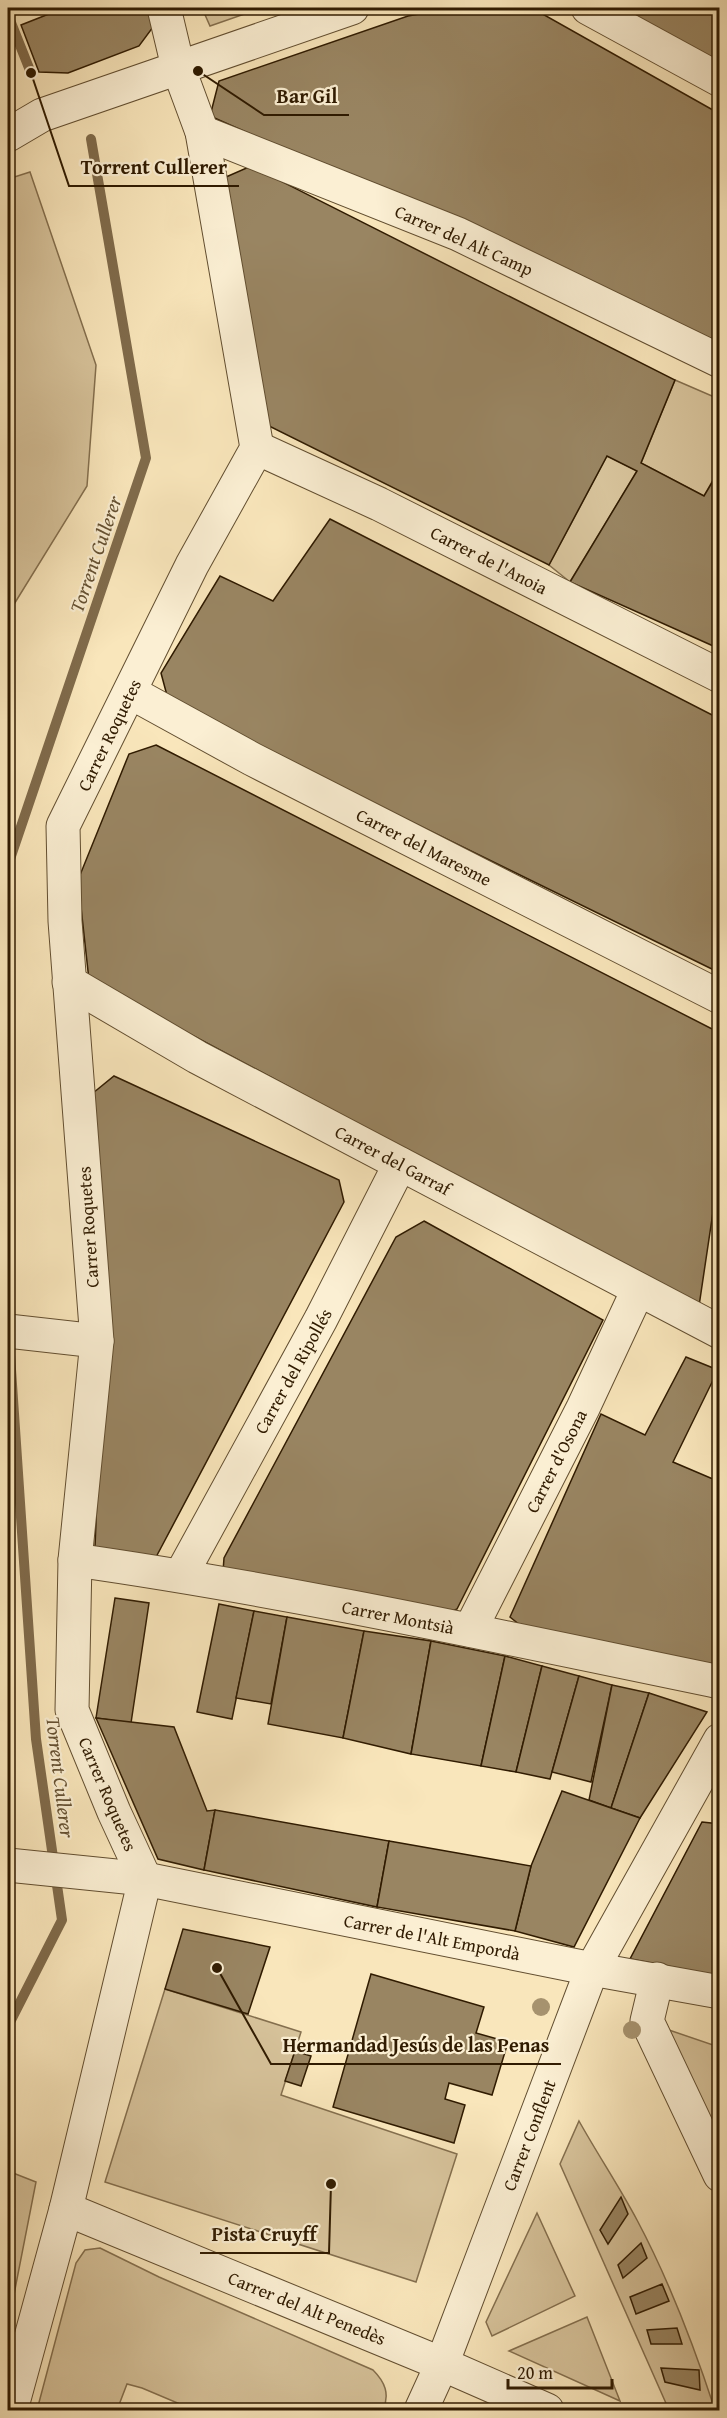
<svg xmlns="http://www.w3.org/2000/svg" width="727" height="2418" font-family="'Gentium Book Plus',serif">
<style>
.green{fill:#d7c39b;stroke:#846f4e;stroke-width:1.5}
.lines{fill:none;stroke-linecap:round;stroke-linejoin:round}
.stream{stroke:#806b4b;stroke-width:10}
.building{fill:#998562;stroke:#301b01;stroke-width:1.5}
.minor-casing{stroke:#624e30;stroke-width:35}
.minor{stroke:#fbefd3;stroke-width:33}
.tree{fill:#a6926e}
.labels{text-anchor:middle;dominant-baseline:central;stroke-width:4.5;stroke-linejoin:round;paint-order:stroke}
.street-label{font-size:18px;fill:#301b01;stroke:#fbefd3}
.water-label{font-size:20px;font-style:italic;fill:#655132;stroke:#fbefd3}
.leader{fill:none;stroke:#301b01;stroke-width:2}
.callout-dot{fill:#301b01;stroke:#fbefd3;stroke-width:2}
.callout-label{font-size:20px;text-anchor:middle;font-weight:bold;fill:#301b01;stroke:#fbefd3;stroke-width:4.5;stroke-linejoin:round;paint-order:stroke}
</style>
<rect width="100%" height="100%" fill="#f9e6bb"/>
<filter id="stains"><feTurbulence type="fractalNoise" baseFrequency=".00333" numOctaves="4"/><feColorMatrix values="0 0 0 0 .2 0 0 0 0 .09 0 0 0 0 .02 0 0 0 .5 -.17"/></filter>
<radialGradient id="worn" r=".72"><stop offset=".6" stop-color="#630" stop-opacity="0"/><stop offset="1" stop-color="#630" stop-opacity=".3"/></radialGradient>
<g class="green">
<polygon points="202,8 262,8 210,26"/>
<polygon points="30,172 96,365 87,486 8,614 8,179"/>
<polygon points="675,380 719,399 719,469 704,496 641,463"/>
<polygon points="607,456 637,471 570,582 549,565"/>
<polygon points="165,1989 301,2032 281,2095 457,2154 416,2282 105,2182"/>
<polygon points="666,2029 719,2047 719,2147"/>
<path d="M579 2121C598 2155 619 2186 637 2220 669 2280 694 2346 715 2410H669L560 2164Z"/>
<polygon points="8,2171 36,2182 8,2325"/>
<polygon points="537,2213 575,2296 492,2336 486,2322"/>
<path d="M100 2248 159 2277 373 2370C385 2382 390 2394 383 2410H194L142 2388 127 2384 117 2410H37L76 2263 85 2250Z"/>
<polygon points="587,2317 620,2401 509,2351"/>
</g>
<g class="lines">
<g class="stream">
<polyline points="8,15 31,73"/>
<polyline points="8,865 146,458 91,139"/>
<polyline points="8,1295 9,1325"/>
<polyline points="8,2026 62,1920 36,1739 9,1340"/>
</g>
</g>
<g class="building">
<polygon points="64,8 154,8 159,19 139,46 68,73 39,72 21,25"/>
<polygon points="453,8 532,8 720,114 720,345 210,116 219,81 408,16"/>
<polygon points="614,8 720,8 720,66"/>
<polygon points="251,166 675,380 641,463 704,496 720,469 720,649 570,582 637,471 607,456 549,565 265,424 226,177"/>
<polygon points="330,519 720,719 720,973 169,703 161,673 220,576 273,601"/>
<polygon points="156,745 720,1033 720,1165 699,1306 89,980 78,880 129,754"/>
<polygon points="114,1076 339,1180 344,1202 155,1559 95,1547 97,1496 93,1093"/>
<polygon points="424,1221 603,1320 457,1609 440,1617 223,1572 224,1558 396,1237"/>
<polygon points="686,1357 718,1370 673,1462 720,1482 720,1662 707,1668 525,1629 510,1617 601,1414 645,1435"/>
<polygon points="115,1598 149,1603 131,1723 96,1718"/>
<polygon points="219,1604 254,1611 232,1719 197,1712"/>
<polygon points="254,1611 287,1617 271,1704 236,1698"/>
<polygon points="287,1617 364,1631 343,1738 268,1724"/>
<polygon points="364,1631 431,1641 411,1754 343,1738"/>
<polygon points="431,1641 505,1656 481,1766 411,1754"/>
<polygon points="505,1656 542,1666 516,1772 481,1766"/>
<polygon points="542,1666 579,1676 550,1779 516,1772"/>
<polygon points="579,1676 612,1685 591,1782 552,1772"/>
<polygon points="612,1685 649,1693 611,1808 589,1800"/>
<polygon points="649,1693 707,1712 640,1818 611,1808"/>
<polygon points="96,1718 174,1727 207,1811 215,1810 204,1870 158,1859"/>
<polygon points="562,1791 640,1818 574,1947 515,1931 531,1866"/>
<polygon points="215,1810 389,1841 377,1907 204,1870"/>
<polygon points="702,1822 720,1824 720,1976 630,1959"/>
<polygon points="389,1841 531,1866 515,1931 377,1907"/>
<polygon points="183,1929 270,1947 248,2014 165,1989"/>
<polygon points="371,1974 484,2007 476,2033 508,2042 492,2095 449,2083 445,2099 465,2105 454,2143 333,2107"/>
<polygon points="295,2051 311,2056 301,2086 285,2081"/>
<polygon points="621,2197 628,2214 608,2244 600,2230"/>
<polygon points="641,2243 647,2258 623,2278 618,2265"/>
<polygon points="662,2284 669,2301 636,2314 630,2297"/>
<polygon points="677,2328 682,2344 651,2344 647,2330"/>
<polygon points="661,2368 699,2370 700,2390 665,2382"/>
</g>
<g class="lines">
<g class="minor-casing">
<g id="minor">
<polyline points="588,8 720,80"/>
<polyline points="202,132 458,234 720,361"/>
<polyline points="8,135 42,115 352,8"/>
<polyline points="257,448 379,504 720,676"/>
<polyline points="130,692 252,759 720,997"/>
<polyline points="69,982 197,1057 720,1332"/>
<polyline points="8,1331 97,1341"/>
<path d="M75 1560C292 1591 506 1638 720 1682"/>
<polyline points="181,1575 321,1319 400,1164"/>
<polyline points="470,1630 583,1408 638,1290"/>
<polyline points="8,1865 145,1879 592,1969 720,1992"/>
<polyline points="657,1979 647,2021 720,2175"/>
<polyline points="66,2209 442,2364 547,2410"/>
<polyline points="11,2410 66,2209 145,1879 114,1812 72,1710 75,1560 97,1341 65,921 63,826 192,565 257,448 202,132 178,67 164,8"/>
<polyline points="421,2410 442,2364 592,1969 720,1740"/>
</g>
</g>
<use href="#minor" class="minor"/>
</g>
<g class="tree">
<circle cx="541" cy="2007" r="9"/>
<circle cx="632" cy="2030" r="9"/>
</g>
<g class="labels">
<g class="street-label">
<text transform="translate(464 240) rotate(24)">Carrer del Alt Camp</text>
<text transform="translate(489 560) rotate(27)">Carrer de l'Anoia</text>
<text transform="translate(109 735) rotate(-64)">Carrer Roquetes</text>
<text transform="translate(424 847) rotate(27)">Carrer del Maresme</text>
<text transform="translate(393 1160) rotate(28)">Carrer del Garraf</text>
<text transform="translate(88 1227) rotate(-94)">Carrer Roquetes</text>
<text transform="translate(293 1371) rotate(-61)">Carrer del Ripollés</text>
<text transform="translate(556 1461) rotate(-63)">Carrer d'Osona</text>
<text transform="translate(398 1617) rotate(11)">Carrer Montsià</text>
<text transform="translate(108 1794) rotate(67)">Carrer Roquetes</text>
<text transform="translate(432 1937) rotate(11)">Carrer de l'Alt Empordà</text>
<text transform="translate(529 2135) rotate(-69)">Carrer Conflent</text>
<text transform="translate(307 2308) rotate(22)">Carrer del Alt Penedès</text>
</g>
<g class="water-label">
<text transform="translate(95 554) rotate(-71)">Torrent Cullerer</text>
<text transform="translate(61 1777) rotate(83)">Torrent Cullerer</text>
</g>
</g>
<path class="leader" d="M198 71L264 115H349M31 73L69 186H239M217 1968L271 2064H561M331 2184L329 2253H200"/>
<g class="callout-dot">
<circle cx="198" cy="71" r="6"/>
<circle cx="31" cy="73" r="6"/>
<circle cx="217" cy="1968" r="6"/>
<circle cx="331" cy="2184" r="6"/>
</g>
<g class="callout-label">
<text x="307" y="103">Bar Gil</text>
<text x="154" y="174">Torrent Cullerer</text>
<text x="416" y="2052">Hermandad Jesús de las Penas</text>
<text x="264" y="2241">Pista Cruyff</text>
</g>
<rect width="727" height="2418" fill="none" stroke="#f9e6bb" stroke-width="30"/>
<rect x="9" y="9" width="709" height="2400" fill="none" stroke="#301b01" stroke-width="3"/>
<rect x="15" y="15" width="697" height="2388" fill="none" stroke="#301b01" stroke-width="1.5"/>
<path d="M508 2379v9h104v-9" fill="none" stroke="#301b01" stroke-width="3"/>
<text x="517" y="2379" font-size="18" fill="#301b01" stroke="#fbefd3" stroke-width="4.5" paint-order="stroke">20 m</text>
<rect width="100%" height="100%" filter="url(#stains)"/>
<rect width="100%" height="100%" fill="url(#worn)"/>
</svg>
